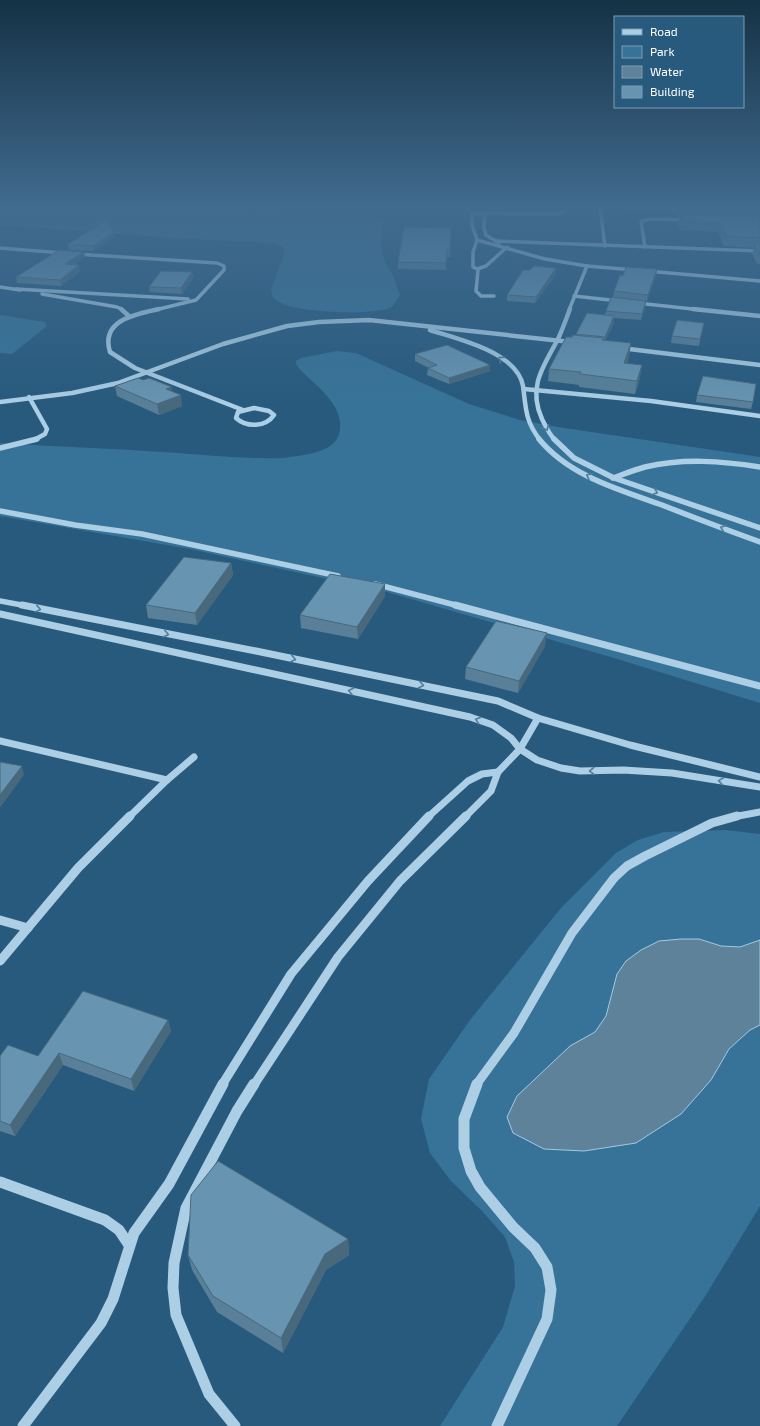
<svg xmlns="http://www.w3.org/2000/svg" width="760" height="1426" font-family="'Exo 2',sans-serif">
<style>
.green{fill:#377398}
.water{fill:#5d829a;stroke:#a0cbe5}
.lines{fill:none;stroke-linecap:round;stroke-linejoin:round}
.minor-far5{stroke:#accfe5;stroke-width:3.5}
.minor-far4{stroke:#accfe5;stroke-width:4.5}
.minor-far3{stroke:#accfe5;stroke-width:5.5}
.minor-far2{stroke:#accfe5;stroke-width:7}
.minor-far1{stroke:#accfe5;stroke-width:9}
.minor{stroke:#accfe5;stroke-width:11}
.wall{fill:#598098}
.shaded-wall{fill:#48687c}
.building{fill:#6795b1;stroke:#48687c}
.oneway{stroke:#4f7d9c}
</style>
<rect width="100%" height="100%" fill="#275a7d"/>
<g class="green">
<path d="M0 207C44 207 372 204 385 222L380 242 385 263 392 274 400 295 392 307C373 316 309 312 289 306 283 304 278 302 273 297L271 289 285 252 282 246 275 243 175 238 0 225Z"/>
<polygon points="0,315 45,322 47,326 12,354 0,353"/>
<path d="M337 351 356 353 469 404 520 420 558 427 760 457V703L614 658 387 592 190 549 0 516V443C54 447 109 448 163 452 196 454 229 458 263 458 272 458 281 459 290 457 305 455 334 452 339 434 349 398 293 373 296 361L301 358Z"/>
<polygon points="726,830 760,834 760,1206 706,1295 617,1426 440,1426 503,1327 515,1286 514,1262 505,1237 482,1211 451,1181 430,1153 421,1119 429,1079 470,1020 561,908 616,853 638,840 664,832"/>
</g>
<polygon class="water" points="681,939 699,939 721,946 740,947 760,940 760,1025 750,1030 729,1049 711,1080 681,1114 636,1143 584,1151 544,1149 513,1133 507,1117 517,1096 570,1046 595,1032 606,1016 617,974 626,961 641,950 659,941"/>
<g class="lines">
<g class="minor-far5">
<polyline points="600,207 605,246"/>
<polyline points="630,207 686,209"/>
<polyline points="564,211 559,214 472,213 472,225 477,240 545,259 587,266 569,310"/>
<polyline points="485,212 484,228 486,235 499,243"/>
<polyline points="477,240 473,252 473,267 477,269 486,266 507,247"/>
<polyline points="495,241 760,251"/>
<polyline points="645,247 641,221 652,219 688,220"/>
<polyline points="0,248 63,253"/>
<polyline points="76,254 217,263 224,266 224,270 196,300 155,310"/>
<polyline points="587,266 635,270"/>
<polyline points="478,270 476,291 481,296 494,296"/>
<polyline points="647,271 760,281"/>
<polyline points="0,287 20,290"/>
<polyline points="16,289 188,299"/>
<polyline points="42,294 117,307 123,310"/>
<polyline points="574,296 619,301"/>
<polyline points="637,303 702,310"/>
</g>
<g class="minor-far4">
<polyline points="121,309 129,316"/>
<path d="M159 309C136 314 100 320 110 352L135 368 243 410"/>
<polyline points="693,309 760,316"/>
<path d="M430 330C458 339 517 352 523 386 526 408 525 421 540 440"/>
<polyline points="621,348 760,365"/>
<polyline points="524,389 651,401 760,416"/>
<polyline points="29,397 47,429 45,434 34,440"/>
<polyline points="0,402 72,393 118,383 223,344 287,326 319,322 369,320 571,342"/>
<path d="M254 408 269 411 274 415C266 427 247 428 236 418L238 412Z"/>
<path d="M555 440C549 434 546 427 542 419 528 388 542 368 557 341 562 331 566 319 570 309"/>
</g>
<g class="minor-far3">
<path d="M539 439C569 476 620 490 662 505 695 518 727 530 760 542"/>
<polyline points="554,439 574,458 614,478 760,528"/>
<polyline points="0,448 37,439"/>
<path d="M613 478C624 474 634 470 645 467 683 458 722 461 760 467"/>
<polyline points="0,511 75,525 142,534 338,576"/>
<polyline points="375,584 459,606"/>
<polyline points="0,601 27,606"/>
</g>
<g class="minor-far2">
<polyline points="22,605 256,651 498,701 538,718 630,745 760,777"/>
<polyline points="455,605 760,686"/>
<polyline points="0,614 470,717 493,725 511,738 520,749 537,760 561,768 580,771 623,770 672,773 760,787"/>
<polyline points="0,741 167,780"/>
<polyline points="129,817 167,780 194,757"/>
<polyline points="428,817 468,781 482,774 498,772"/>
<polyline points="465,817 491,791 498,772 520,749 538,718"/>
<polyline points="733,817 760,812"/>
</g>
<g class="minor-far1">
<polyline points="0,920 28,928"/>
<polyline points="0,961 78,868 130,816"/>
<polyline points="222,1085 291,974 368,881 429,816"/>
<polyline points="254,1085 338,957 400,881 466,816"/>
<polyline points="476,1085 514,1033 572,933 614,878 627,866 645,856 712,823 737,816"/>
</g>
<g class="minor">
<polyline points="477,1084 464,1119 464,1148 471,1171 480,1187 513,1227 535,1248 547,1267 551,1290 547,1319 497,1426"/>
<polyline points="0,1182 105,1220 119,1230 129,1245"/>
<polyline points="23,1426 101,1323 113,1299 134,1233 169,1184 223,1084"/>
<polyline points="235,1426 209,1394 176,1315 173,1288 174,1263 186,1208 237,1111 254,1084"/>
</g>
</g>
<g class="wall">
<polygon points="677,207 760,207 760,264 757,264 752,254 754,248 724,246 718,232 680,230 678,223 680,217 677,217 676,212"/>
<polygon points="451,228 450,257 446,257 446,270 398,269 398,262"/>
<polygon points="114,237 94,251 69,250 68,244"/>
<polygon points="85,257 73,265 80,271 61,286 17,283 16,277"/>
<polygon points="192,272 193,278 182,294 150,292 149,287"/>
<polygon points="556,274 535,303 507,301 507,295"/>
<polygon points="656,275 647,301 613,297 614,291"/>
<polygon points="646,301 645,307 641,320 614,318 614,323 605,341 631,343 629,356 627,364 640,378 635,394 579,387 579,385 548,381 549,369 572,337 576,335 576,334 605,315 606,311"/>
<polygon points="704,323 699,346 671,343 672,336"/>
<polygon points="415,354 490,365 490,371 449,384 427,375 428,368 429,368 415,361"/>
<polygon points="115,386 173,392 182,406 159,415 117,396"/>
<polygon points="697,395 753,402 751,409 696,402"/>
<polygon points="231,563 233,575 197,625 148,618 146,605"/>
<polygon points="385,584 385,596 358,639 301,628 300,615"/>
<polygon points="545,646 518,693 465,679 466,667"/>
<polygon points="168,1020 171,1031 134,1091 63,1065 15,1136 0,1131 0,1056 38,1056"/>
<polygon points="348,1239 349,1255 326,1270 283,1353 217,1312 192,1270 188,1255"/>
</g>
<g class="shaded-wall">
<polygon points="114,232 114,237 94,251 93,246"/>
<polygon points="84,252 85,257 66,270 65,264"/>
<polygon points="79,265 80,271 61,286 60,280"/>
<polygon points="556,268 556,274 535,303 536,297"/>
<polygon points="657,269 656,275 647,301 648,295"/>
<polygon points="192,272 193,278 182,294 181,288"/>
<polygon points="646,301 645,307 641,320 642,314"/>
<polygon points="614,316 614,323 604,343 605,337"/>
<polygon points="631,343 629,356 622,376 624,363"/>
<polygon points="490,365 490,371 449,384 449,378"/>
<polygon points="642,365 640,378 635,394 637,381"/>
<polygon points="172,387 173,397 166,389"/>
<polygon points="181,395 182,406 159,415 157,404"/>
<polygon points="231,563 233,575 197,625 195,613"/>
<polygon points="385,584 385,596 358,639 357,627"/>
<polygon points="547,633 545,646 518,693 519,681"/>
<polygon points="22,766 24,775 0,808 0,795"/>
<polygon points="168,1020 171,1031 134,1091 131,1079"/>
<polygon points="59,1053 63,1065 15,1136 10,1125"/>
<polygon points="348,1239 349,1255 326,1270 283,1353 281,1338 325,1254"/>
</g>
<g class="building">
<polygon points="678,207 760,207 760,210 679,208"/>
<polygon points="680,214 760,216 760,238 726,236 720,223 682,221"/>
<polygon points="106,220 114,232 93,246 68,244"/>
<polygon points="404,227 451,228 450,250 447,250 446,263 398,262"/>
<polygon points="754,244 760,244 760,254"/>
<polygon points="59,250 84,252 65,264 79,265 60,280 16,277"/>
<polygon points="534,266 556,268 536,297 507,295 523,270 530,270"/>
<polygon points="626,267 657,269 648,295 614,291 620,275 623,276"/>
<polygon points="161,271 192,272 181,288 149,287"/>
<polygon points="611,297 646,301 642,314 606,311"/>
<polygon points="587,313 614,316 605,337 576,334"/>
<polygon points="677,320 704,323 700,339 672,336"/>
<polygon points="573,335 603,338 602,340 631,343 624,363 642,365 637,381 580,374 581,372 549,369 566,337 572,337"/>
<polygon points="447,345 490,365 449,378 428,368 437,365 415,354"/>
<polygon points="703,376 756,384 753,402 697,395"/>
<polygon points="138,378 143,380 149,378 172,387 166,389 181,395 157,404 115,386"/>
<polygon points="184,557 231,563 195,613 146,605"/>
<polygon points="330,574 385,584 357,627 300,615"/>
<polygon points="496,621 547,633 519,681 466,667"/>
<polygon points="0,762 22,766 0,795"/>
<polygon points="83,991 168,1020 131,1079 59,1053 10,1125 0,1121 0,1056 8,1045 38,1056"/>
<polygon points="218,1161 348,1239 325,1254 281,1338 213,1296 188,1255 191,1195"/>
</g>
<defs><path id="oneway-chevron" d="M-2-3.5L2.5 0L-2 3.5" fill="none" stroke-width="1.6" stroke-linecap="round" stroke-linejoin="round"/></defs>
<g class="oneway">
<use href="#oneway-chevron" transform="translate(501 359) rotate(-145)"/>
<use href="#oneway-chevron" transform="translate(546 428) rotate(65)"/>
<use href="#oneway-chevron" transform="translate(589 476) rotate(-152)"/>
<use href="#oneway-chevron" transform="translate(655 492) rotate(19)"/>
<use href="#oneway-chevron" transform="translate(723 528) rotate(-160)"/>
<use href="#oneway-chevron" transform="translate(38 609) rotate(12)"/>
<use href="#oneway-chevron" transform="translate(166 634) rotate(11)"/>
<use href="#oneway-chevron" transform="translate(293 659) rotate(12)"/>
<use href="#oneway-chevron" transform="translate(421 685) rotate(12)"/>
<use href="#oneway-chevron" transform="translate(351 691) rotate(-167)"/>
<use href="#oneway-chevron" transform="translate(478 720) rotate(-161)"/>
<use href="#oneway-chevron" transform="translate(592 771) rotate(179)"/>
<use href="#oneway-chevron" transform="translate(721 781) rotate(-171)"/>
</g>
<linearGradient id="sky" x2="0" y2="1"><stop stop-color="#153245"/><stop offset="0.51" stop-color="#416b8f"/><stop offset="1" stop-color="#416b8f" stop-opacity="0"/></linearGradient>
<rect width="760" height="406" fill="url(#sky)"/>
<rect x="614" y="16" width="130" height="92" fill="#275a7d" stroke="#7d9cb1"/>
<rect x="622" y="29" width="20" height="6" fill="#accfe5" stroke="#7d9cb1"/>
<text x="650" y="36" font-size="12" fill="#ffffff">Road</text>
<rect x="622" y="46" width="20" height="12" fill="#377398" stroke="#7d9cb1"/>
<text x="650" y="56" font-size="12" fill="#ffffff">Park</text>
<rect x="622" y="66" width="20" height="12" fill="#5d829a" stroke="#7d9cb1"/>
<text x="650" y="76" font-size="12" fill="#ffffff">Water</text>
<rect x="622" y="86" width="20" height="12" fill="#6795b1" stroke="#7d9cb1"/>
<text x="650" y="96" font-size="12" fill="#ffffff">Building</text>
</svg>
